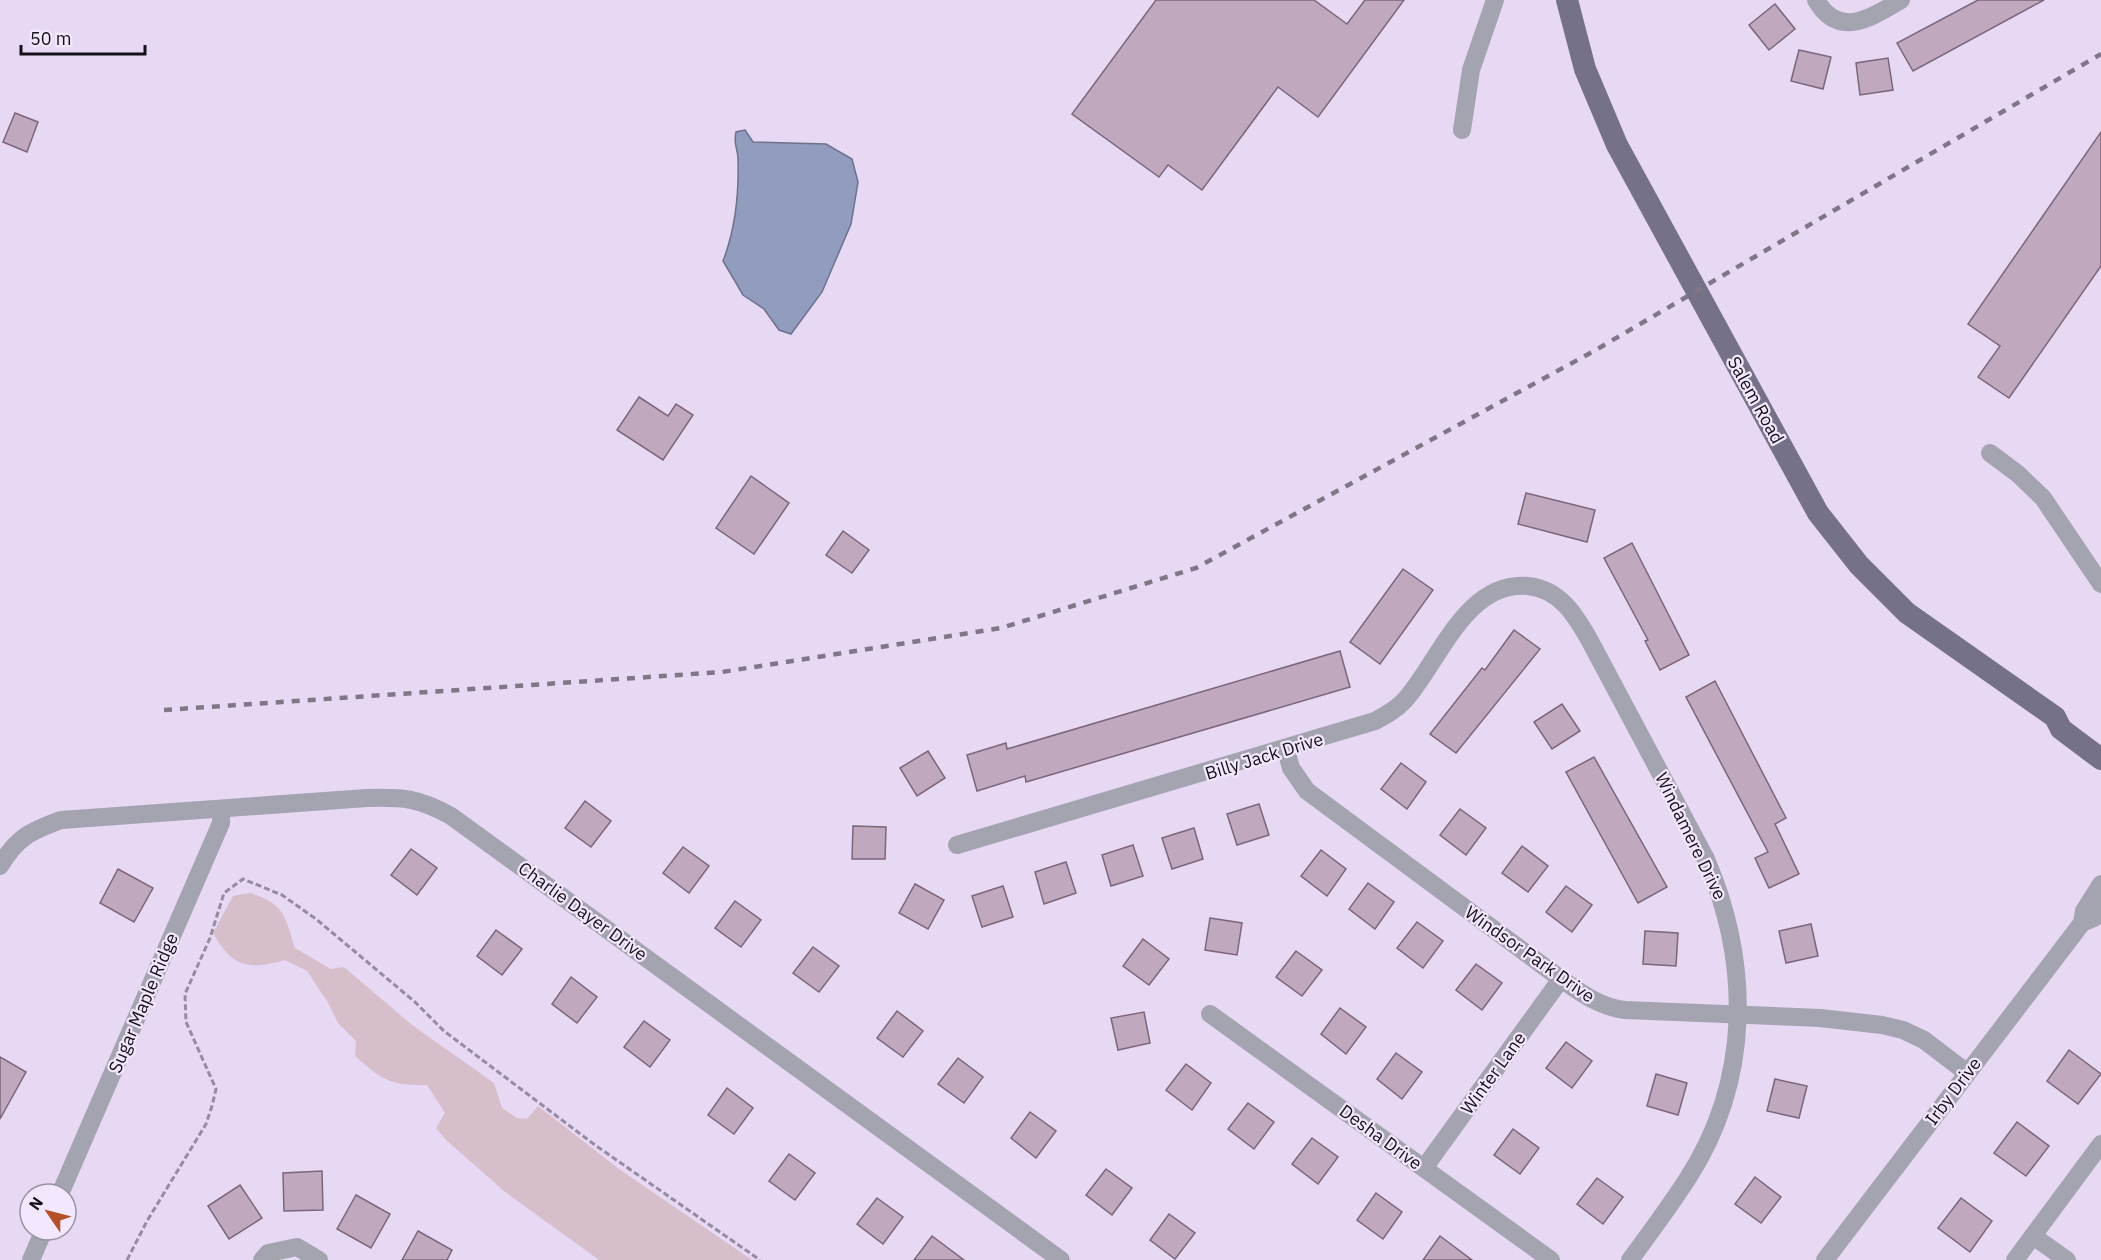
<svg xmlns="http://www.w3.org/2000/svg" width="2101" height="1260" font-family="'IBM Plex Sans',sans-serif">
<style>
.green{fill:#d7becb}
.water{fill:#929cbe;stroke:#6c728c;stroke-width:1.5}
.building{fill:#c0a9bf;stroke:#7b667a;stroke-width:1.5}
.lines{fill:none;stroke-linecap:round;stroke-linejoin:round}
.path{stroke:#968ba0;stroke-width:3;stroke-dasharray:6 3;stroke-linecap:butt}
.minor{stroke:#a4a3b0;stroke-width:18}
.major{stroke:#747188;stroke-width:22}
.rail{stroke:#807688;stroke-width:4.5;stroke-dasharray:8 8;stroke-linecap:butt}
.labels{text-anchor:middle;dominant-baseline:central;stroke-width:4.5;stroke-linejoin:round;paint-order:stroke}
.street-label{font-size:18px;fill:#151019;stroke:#f2e7fd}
</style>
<rect width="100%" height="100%" fill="#e7d8f4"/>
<path class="green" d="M250 893C284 903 285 916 295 948L331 969 344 967 412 1025 494 1083 502 1108 517 1118 527 1119 538 1106 619 1169 752 1260H599L504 1191 446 1140 436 1128 445 1113 427 1085C391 1086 382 1080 355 1056L356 1041 338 1023 327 1001 307 971 285 960C248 970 233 968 213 933L233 896Z"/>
<path class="water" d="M745 130 753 142 826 144 852 159 858 182 851 224 822 292 791 334 779 330 764 309 743 295 723 261C735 230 739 192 738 159 738 149 733 144 736 132Z"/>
<g class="building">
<polygon points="1156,0 1314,0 1347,24 1365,0 1404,0 1318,117 1278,87 1202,190 1168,165 1159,177 1072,114"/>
<polygon points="1978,0 2044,0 1913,71 1897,43"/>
<polygon points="1775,4 1795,29 1769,50 1749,25"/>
<polygon points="1799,50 1831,57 1823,89 1791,81"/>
<polygon points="1888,58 1893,90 1860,95 1856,63"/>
<polygon points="15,113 38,122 27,152 3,142"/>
<polygon points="2101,132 2101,266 2009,398 1978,377 2000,346 1968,324"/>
<polygon points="639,397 668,416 676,404 693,415 663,460 617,430"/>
<polygon points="751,476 789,503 754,554 716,528"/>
<polygon points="1526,493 1595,510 1587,542 1518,524"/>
<polygon points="843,531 869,550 852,573 826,555"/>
<polygon points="1632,543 1689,655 1660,670 1645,641 1648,640 1604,558"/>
<polygon points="1403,569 1433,590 1380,664 1350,642"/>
<polygon points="1514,630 1540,649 1456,753 1430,734 1482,668 1485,670"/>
<polygon points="1340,651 1350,687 1026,782 1025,776 977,791 967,755 1006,743 1007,749"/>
<polygon points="1715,681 1786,818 1775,824 1799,874 1769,888 1755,858 1768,852 1686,697"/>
<polygon points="1562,704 1580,731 1552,749 1534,722"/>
<polygon points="928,751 945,778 917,796 900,768"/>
<polygon points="1594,757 1667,887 1638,903 1566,772"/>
<polygon points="1401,763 1426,782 1407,809 1381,789"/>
<polygon points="585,801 611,821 591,847 565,828"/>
<polygon points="1259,804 1269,835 1237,845 1227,814"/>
<polygon points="1460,809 1486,828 1466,855 1440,835"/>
<polygon points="853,826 886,827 885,859 852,859"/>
<polygon points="1194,828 1203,859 1172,869 1162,838"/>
<polygon points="1133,845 1143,876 1111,886 1102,855"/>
<polygon points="1522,846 1548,866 1528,892 1502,873"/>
<polygon points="683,847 709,866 689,893 663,873"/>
<polygon points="411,849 437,868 417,895 391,875"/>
<polygon points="1321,850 1346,869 1327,896 1301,876"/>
<polygon points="1066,862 1076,893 1044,904 1035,872"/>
<polygon points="118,869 153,888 134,922 100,903"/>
<polygon points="1368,883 1394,902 1375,929 1349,909"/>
<polygon points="915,884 944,900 928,929 899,913"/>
<polygon points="1003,886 1013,917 982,927 972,896"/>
<polygon points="1566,886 1592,905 1572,932 1546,912"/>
<polygon points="735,901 761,920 741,947 715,928"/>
<polygon points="1210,918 1242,923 1237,955 1205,950"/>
<polygon points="1417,922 1443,941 1423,968 1397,948"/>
<polygon points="1811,924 1818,956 1786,963 1779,931"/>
<polygon points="496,930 522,949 502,975 477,956"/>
<polygon points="1645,931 1678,933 1676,966 1643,964"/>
<polygon points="1143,939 1169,959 1149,985 1123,966"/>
<polygon points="813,947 839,966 819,992 793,973"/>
<polygon points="1296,951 1322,970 1302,996 1276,977"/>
<polygon points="1476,964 1502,983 1482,1010 1456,990"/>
<polygon points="571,977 597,997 577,1023 552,1004"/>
<polygon points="1340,1008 1366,1027 1346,1054 1321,1034"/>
<polygon points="897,1011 923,1031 903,1057 877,1038"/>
<polygon points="1144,1012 1150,1043 1118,1050 1111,1018"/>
<polygon points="644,1021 670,1040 650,1067 624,1047"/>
<polygon points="1566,1042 1592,1061 1572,1088 1546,1068"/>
<polygon points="2069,1050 2101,1074 2078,1104 2047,1081"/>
<polygon points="1396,1053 1422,1072 1402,1099 1377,1079"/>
<polygon points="0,1057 26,1072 0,1119"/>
<polygon points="958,1058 983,1077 964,1103 938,1084"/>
<polygon points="1186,1064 1211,1083 1192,1110 1166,1090"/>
<polygon points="1656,1074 1687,1083 1678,1115 1647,1106"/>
<polygon points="1775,1079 1807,1086 1799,1118 1767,1111"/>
<polygon points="727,1088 753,1108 734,1134 708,1115"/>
<polygon points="1248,1103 1274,1122 1254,1149 1228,1129"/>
<polygon points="1030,1112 1056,1131 1036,1158 1011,1138"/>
<polygon points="2017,1122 2049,1146 2026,1176 1994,1153"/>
<polygon points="1513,1129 1539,1148 1520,1174 1494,1155"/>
<polygon points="1312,1138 1338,1157 1318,1184 1292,1164"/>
<polygon points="789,1154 815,1173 795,1200 769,1181"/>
<polygon points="1106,1169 1132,1188 1112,1215 1086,1195"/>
<polygon points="322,1171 323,1210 284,1211 283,1173"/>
<polygon points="1755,1177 1781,1197 1761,1223 1735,1204"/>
<polygon points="1597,1178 1623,1197 1603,1224 1577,1204"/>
<polygon points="240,1185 262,1218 229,1239 208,1206"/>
<polygon points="1376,1193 1402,1212 1383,1239 1357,1220"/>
<polygon points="356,1195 390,1214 371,1248 337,1229"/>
<polygon points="877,1198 903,1217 883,1244 857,1224"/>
<polygon points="1961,1198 1992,1221 1970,1252 1938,1228"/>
<polygon points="1169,1214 1195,1233 1175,1259 1150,1240"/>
<polygon points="418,1231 452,1250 447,1260 402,1260"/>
<polygon points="932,1236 964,1260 914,1260"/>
<polygon points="1440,1236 1472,1260 1423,1260"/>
</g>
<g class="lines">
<polyline class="path" points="127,1260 147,1221 206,1124 212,1106 216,1089 186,1022 185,994 210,938 224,893 243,879 282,895 316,919 415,1002 444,1031 595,1145 760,1260"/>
<g class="minor">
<path d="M1816 0C1839 40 1872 17 1901 0"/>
<polyline points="1462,130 1471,70 1495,0"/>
<polyline points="1990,453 2018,474 2043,498 2101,584"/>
<path d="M1286 750 1291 768 1307 791 1561 979C1581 993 1600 1007 1625 1010L1820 1018 1882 1025 1903 1030 1924 1040 1966 1072"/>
<path d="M957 845 1375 721C1386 715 1397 709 1405 700 1439 662 1466 580 1528 586 1560 589 1576 616 1590 641L1706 859C1751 964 1751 1080 1688 1178 1670 1206 1650 1233 1630 1260"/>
<path d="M0 866C17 837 31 831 61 820L367 798C403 797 419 798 451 816L1061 1260"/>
<polyline points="2082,923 2094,918 2101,909"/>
<polyline points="1210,1014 1551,1260"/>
<polyline points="1424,1168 1561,979"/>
<polyline points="60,1194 221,823 221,810"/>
<polyline points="2033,1236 2067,1260"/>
<polyline points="31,1260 44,1230"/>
<polyline points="262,1260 268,1253 297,1247 319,1260"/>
<polyline points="1825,1260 2082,923 2084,911 2101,884"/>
<polyline points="2015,1260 2101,1144"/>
</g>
<polyline class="major" points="1567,0 1585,69 1617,145 1818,513 1859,565 1907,613 2055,717 2061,729 2101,759"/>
<polyline class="rail" points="164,710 722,672 1001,628 1196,568 1594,351 2101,54"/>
</g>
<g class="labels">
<g class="street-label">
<text transform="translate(1756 400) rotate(61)">Salem Road</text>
<text transform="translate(1264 756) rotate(-17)">Billy Jack Drive</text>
<text transform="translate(1691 836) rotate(64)">Windamere Drive</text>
<text transform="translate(583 911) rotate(36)">Charlie Dayer Drive</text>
<text transform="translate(1530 954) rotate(35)">Windsor Park Drive</text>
<text transform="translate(143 1003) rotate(-67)">Sugar Maple Ridge</text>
<text transform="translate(1493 1073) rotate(-54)">Winter Lane</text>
<text transform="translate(1953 1091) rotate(-53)">Irby Drive</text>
<text transform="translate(1381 1137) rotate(36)">Desha Drive</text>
</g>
</g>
<g transform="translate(48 1212) rotate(305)"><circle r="28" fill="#f2e7fd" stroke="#9a91a2" stroke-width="1.5"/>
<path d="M0-4.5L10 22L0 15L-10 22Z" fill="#b54f25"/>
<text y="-9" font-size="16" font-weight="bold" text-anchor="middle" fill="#151019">N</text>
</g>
<path d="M21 45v9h124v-9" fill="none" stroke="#151019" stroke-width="3"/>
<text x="30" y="45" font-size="18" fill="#151019" stroke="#f2e7fd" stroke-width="4.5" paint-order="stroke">50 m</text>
</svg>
